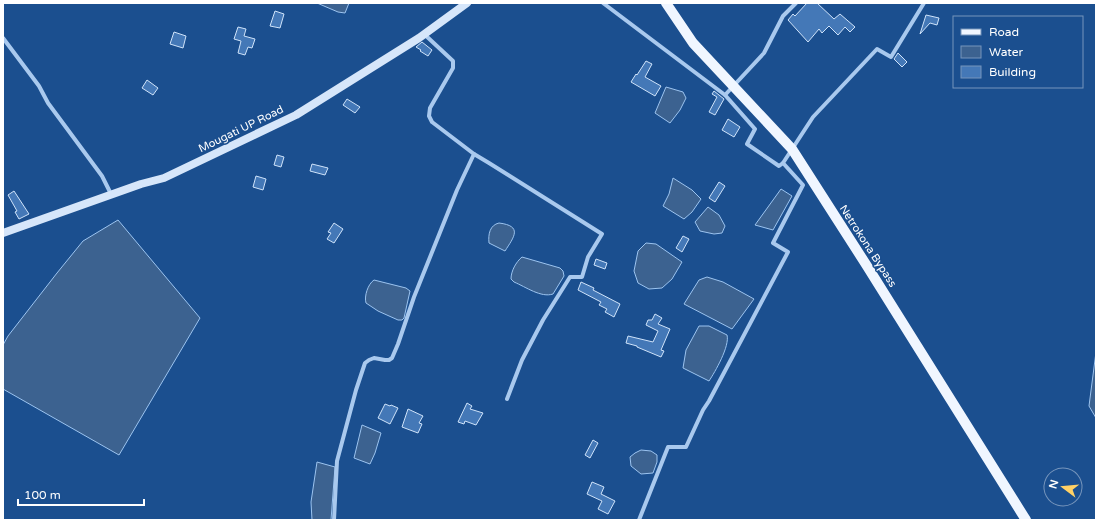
<svg xmlns="http://www.w3.org/2000/svg" width="1099" height="523" font-family="'Varela Round',sans-serif">
<style>
.water{fill:#3c6290;stroke:#9cc4f0}
.building{fill:#4478b7;stroke:#cfe3fa}
.lines{fill:none;stroke-linecap:round;stroke-linejoin:round}
.street{stroke:#a9c9ee;stroke-width:4}
.secondary{stroke:#d6e6fa;stroke-width:8}
.primary{stroke:#f0f6ff;stroke-width:10}
.labels{text-anchor:middle;dominant-baseline:central;stroke-width:3;stroke-linejoin:round;paint-order:stroke}
.street-label{font-size:11px;fill:#fff;stroke:#1b4f8f}
</style>
<rect width="100%" height="100%" fill="#1b4f8f"/>
<g class="water">
<polygon points="317,3 349,3 345,13 338,12"/>
<polygon points="666,87 683,92 686,98 680,110 670,123 655,113"/>
<polygon points="673,178 692,190 701,199 692,212 684,219 663,206 669,194"/>
<polygon points="781,189 792,196 773,230 755,225"/>
<polygon points="708,207 719,215 725,226 722,233 714,234 700,231 695,222"/>
<polygon points="118,220 200,318 119,455 3,389 3,345 8,336 57,273 83,241"/>
<path d="M499 223C523 226 514 237 505 251L489 243C488 234 490 225 499 223Z"/>
<polygon points="646,243 656,244 682,262 672,279 662,288 649,289 638,283 634,271 638,251"/>
<path d="M522 257 560 268 563 271 564 276 553 294C541 298 526 287 514 282L511 279C511 271 516 262 522 257Z"/>
<polygon points="707,277 723,282 754,299 732,329 684,304 699,280"/>
<path d="M374 280 406 288 410 291 404 318 402 320H398L378 311 366 303C364 296 368 284 374 280Z"/>
<path d="M699 326H709L727 335C730 346 715 372 709 381L683 368 686 350Z"/>
<polygon points="1096,352 1096,418 1089,406"/>
<polygon points="362,425 381,433 375,453 370,464 354,458"/>
<polygon points="641,450 651,451 657,455 657,462 653,473 641,474 631,466 630,457 635,453"/>
<polygon points="317,462 335,467 331,520 312,520 311,502"/>
</g>
<g class="building">
<polygon points="807,3 817,3 834,19 840,14 855,27 850,32 845,27 838,35 829,26 822,33 819,29 808,42 788,20 793,14 795,16"/>
<polygon points="275,11 284,14 280,28 270,26"/>
<polygon points="926,15 939,18 937,25 930,23 920,34"/>
<polygon points="238,27 246,29 244,36 255,39 252,48 248,47 245,55 238,53 241,41 234,39"/>
<polygon points="174,32 186,36 183,48 170,44"/>
<polygon points="422,42 432,50 428,56 420,51 421,50 416,47"/>
<polygon points="898,53 907,62 902,67 894,59"/>
<polygon points="646,61 652,64 645,77 661,86 655,96 631,82 636,74 637,75"/>
<polygon points="147,80 158,88 153,95 142,88"/>
<polygon points="714,91 724,99 715,115 709,112 717,97 712,94"/>
<polygon points="347,99 360,107 355,113 343,105"/>
<polygon points="728,119 740,127 734,137 722,130"/>
<polygon points="277,155 284,157 281,167 274,165"/>
<polygon points="312,164 328,168 325,175 310,171"/>
<polygon points="256,176 266,179 263,190 253,187"/>
<polygon points="719,182 725,186 715,202 709,198"/>
<polygon points="14,191 29,214 19,219 15,212 17,211 8,195"/>
<polygon points="334,223 343,229 334,243 327,239 331,233 328,232"/>
<polygon points="683,236 689,239 682,252 676,248"/>
<polygon points="596,259 607,263 605,269 594,265"/>
<polygon points="581,282 594,288 593,290 620,304 614,317 605,312 607,309 599,305 601,302 578,290"/>
<polygon points="655,314 662,318 658,324 670,329 661,350 664,351 661,357 637,347 637,346 626,343 628,336 653,342 658,331 646,325 648,320 652,320"/>
<polygon points="467,403 472,406 470,409 483,413 476,425 465,421 464,424 458,422"/>
<polygon points="385,404 390,406 391,405 398,408 390,424 378,418"/>
<polygon points="408,409 423,416 419,423 422,424 418,433 402,427"/>
<polygon points="593,440 598,443 590,458 585,455"/>
<polygon points="592,482 604,487 601,494 615,501 608,514 598,509 602,501 587,494"/>
</g>
<g class="lines">
<g class="street">
<polyline points="603,3 725,95 764,53 783,16 796,3"/>
<polyline points="424,34 453,61 453,68 430,108 429,116 432,122 474,154 489,163 602,234 588,257 582,277 570,277 543,320 522,360 507,399"/>
<polyline points="3,38 39,86 48,103 102,176 111,194"/>
<polyline points="725,95 755,129 747,144 779,166 783,163"/>
<polyline points="334,520 337,461 356,390 365,363 369,360 374,358 385,360 389,360 392,358 398,344 414,297 457,190 474,154"/>
<polyline points="639,520 668,447 686,447 703,410 709,401 788,252 773,243 803,185 783,163 813,117 877,49 891,57 924,3"/>
</g>
<polyline class="secondary" points="3,233 141,184 164,178 296,115 419,38 467,3"/>
<polyline class="primary" points="666,3 693,43 792,149 867,266 1026,520"/>
</g>
<g class="labels">
<g class="street-label">
<text transform="translate(241 129) rotate(-26)">Mougati UP Road</text>
<text transform="translate(868 246) rotate(57)">Netrokona Bypass</text>
</g>
</g>
<rect width="1099" height="523" fill="none" stroke="#ffffff" stroke-width="8"/>
<rect x="953" y="16" width="130" height="72" fill="#1b4f8f" stroke="#7695bc"/>
<rect x="961" y="29" width="20" height="6" fill="#f0f6ff" stroke="#7695bc"/>
<text x="989" y="36" font-size="12" fill="#ffffff">Road</text>
<rect x="961" y="46" width="20" height="12" fill="#3c6290" stroke="#7695bc"/>
<text x="989" y="56" font-size="12" fill="#ffffff">Water</text>
<rect x="961" y="66" width="20" height="12" fill="#4478b7" stroke="#7695bc"/>
<text x="989" y="76" font-size="12" fill="#ffffff">Building</text>
<g transform="translate(1063 487) rotate(286)"><circle r="19" fill="#1b4f8f" stroke="#7695bc"/>
<path d="M0-3L7 15L0 10L-7 15Z" fill="#ffd166"/>
<text y="-6" font-size="11" font-weight="bold" text-anchor="middle" fill="#ffffff">N</text>
</g>
<path d="M18 499v6h126v-6" fill="none" stroke="#ffffff" stroke-width="2"/>
<text x="24" y="499" font-size="12" fill="#ffffff" stroke="#1b4f8f" stroke-width="3" paint-order="stroke">100 m</text>
</svg>
